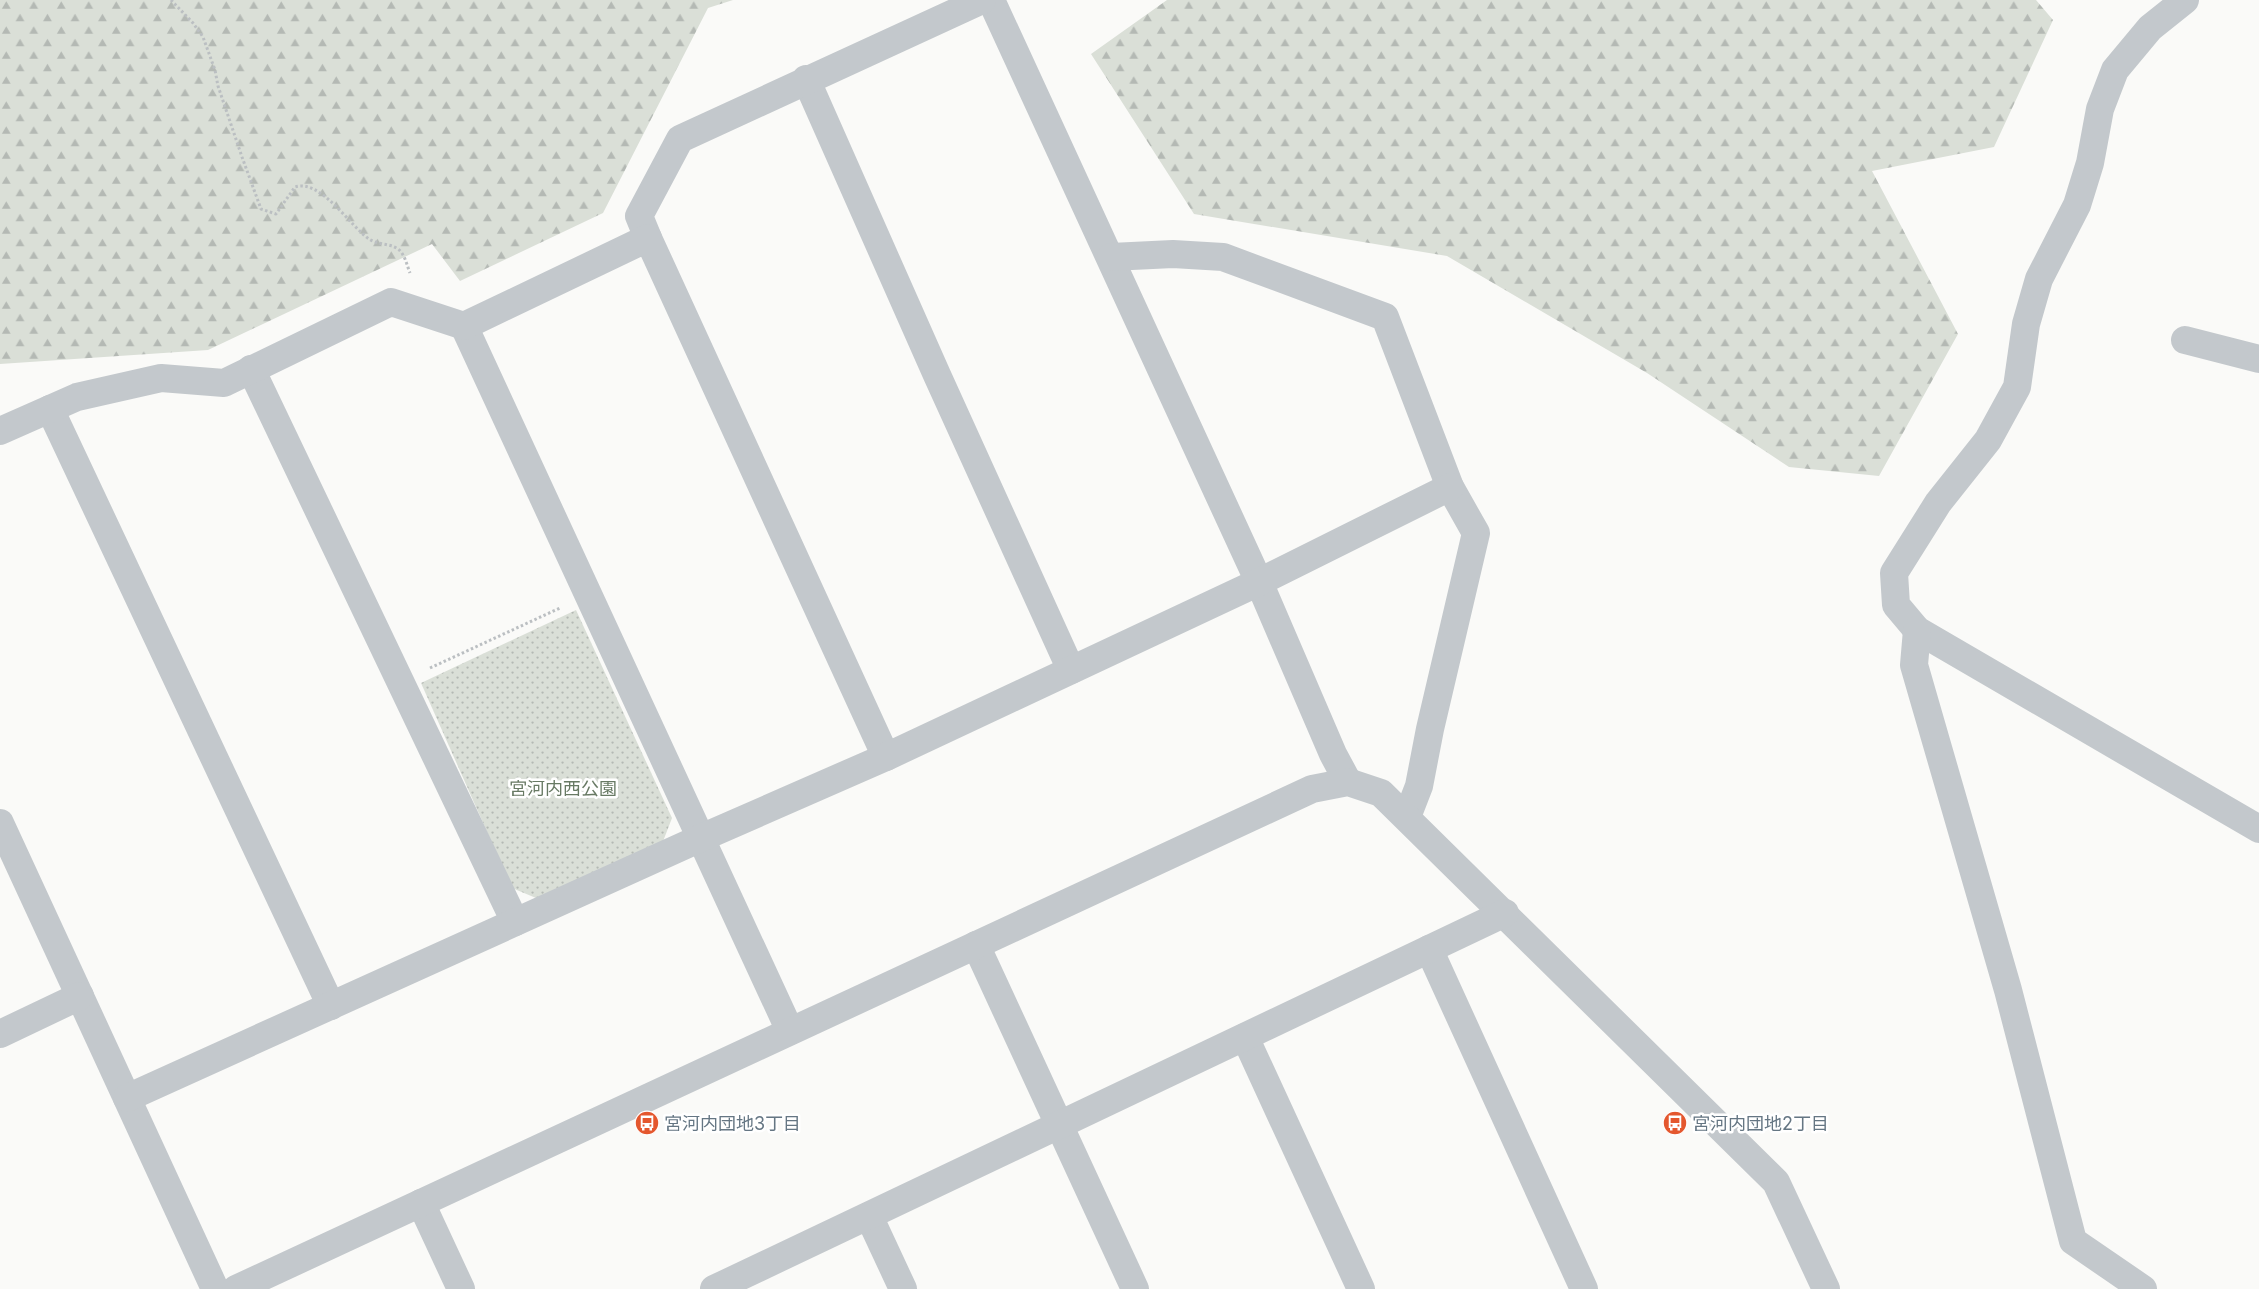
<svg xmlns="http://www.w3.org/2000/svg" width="2259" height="1289" font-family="Inter,'Noto Sans JP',sans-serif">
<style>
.forest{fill:url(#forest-firs)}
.park{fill:url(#park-dots)}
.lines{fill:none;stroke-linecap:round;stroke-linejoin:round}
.path{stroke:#bbbfc2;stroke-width:3;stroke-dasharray:2.5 2.5;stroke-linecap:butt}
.minor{stroke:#c3c8cc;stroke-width:28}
.labels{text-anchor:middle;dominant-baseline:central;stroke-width:5;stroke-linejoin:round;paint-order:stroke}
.park-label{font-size:18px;fill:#687a64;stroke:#fff}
.poi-label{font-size:18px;fill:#657683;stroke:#fff;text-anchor:start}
</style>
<defs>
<pattern id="forest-firs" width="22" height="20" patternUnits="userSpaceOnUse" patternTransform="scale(1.25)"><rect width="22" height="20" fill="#dadfd7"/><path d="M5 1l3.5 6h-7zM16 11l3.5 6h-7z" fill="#b4b9b4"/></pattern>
<pattern id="park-dots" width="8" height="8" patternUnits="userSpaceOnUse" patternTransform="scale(1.25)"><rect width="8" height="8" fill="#dadfd7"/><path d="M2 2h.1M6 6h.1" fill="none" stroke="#b4b9b4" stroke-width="1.8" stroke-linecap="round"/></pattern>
</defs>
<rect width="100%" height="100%" fill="#fafaf8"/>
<g class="forest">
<polygon points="0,0 733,0 708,8 603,213 460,281 432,244 208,350 0,364"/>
<polygon points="1167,0 2036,0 2053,20 1994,147 1872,171 1958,334 1879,476 1789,467 1647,373 1447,256 1194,214 1091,54"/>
</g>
<polygon class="park" points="576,610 672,818 662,844 536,898 512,888 421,683"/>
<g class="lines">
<g class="path">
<path d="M171 0 193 23 203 37 215 70 218 86 242 157 261 209 276 214 295 187C320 178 351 227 369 239 378 245 389 243 398 249 405 254 407 266 410 273"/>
<polyline points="430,668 560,608"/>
</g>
<g class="minor">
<polyline points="991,0 1259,582 1333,754 1348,782"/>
<polyline points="2185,0 2150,28 2115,70 2100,109 2090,163 2077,205 2039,279 2026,324 2017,387 1988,440 1938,503 1894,573 1896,605 1917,630 2259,829"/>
<polyline points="806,79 937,375 1071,670"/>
<polyline points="648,238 639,216 680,139 982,0"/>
<polyline points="1111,257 1173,254 1223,257 1385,317 1450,487 1476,533 1430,729 1419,786 1407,817"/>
<polyline points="464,326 790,1031"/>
<polyline points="2185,340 2259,359"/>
<polyline points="251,369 515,922"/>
<polyline points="50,409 331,1006"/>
<polyline points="0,431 77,397 161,378 224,383 391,302 464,326 648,238 886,757"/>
<polyline points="1917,630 1914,665 2008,990 2073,1241 2143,1289"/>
<polyline points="0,823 215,1289"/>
<polyline points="976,945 1135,1289"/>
<polyline points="1429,949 1584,1289"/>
<polyline points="0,1034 80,996"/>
<polyline points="1245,1037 1361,1289"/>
<polyline points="127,1098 701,838 886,757 1259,582 1450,487"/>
<polyline points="421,1203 461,1289"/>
<polyline points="869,1216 903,1289"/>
<polyline points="236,1289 1312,789 1348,782 1381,793 1776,1182 1826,1289"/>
<polyline points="714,1289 1505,913"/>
</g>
</g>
<defs>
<g id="bus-disc" transform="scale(1.25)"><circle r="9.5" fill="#e4572e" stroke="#fff"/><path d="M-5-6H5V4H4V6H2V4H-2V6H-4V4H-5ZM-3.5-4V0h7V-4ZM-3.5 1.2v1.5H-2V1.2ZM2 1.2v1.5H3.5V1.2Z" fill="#fff"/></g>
</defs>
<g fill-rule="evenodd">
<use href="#bus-disc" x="647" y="1123"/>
<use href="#bus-disc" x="1675" y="1123"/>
</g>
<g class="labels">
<g class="park-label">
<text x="563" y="788">宮河内西公園</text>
</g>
<g class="poi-label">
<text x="664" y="1123">宮河内団地3丁目</text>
<text x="1692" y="1123">宮河内団地2丁目</text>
</g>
</g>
</svg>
